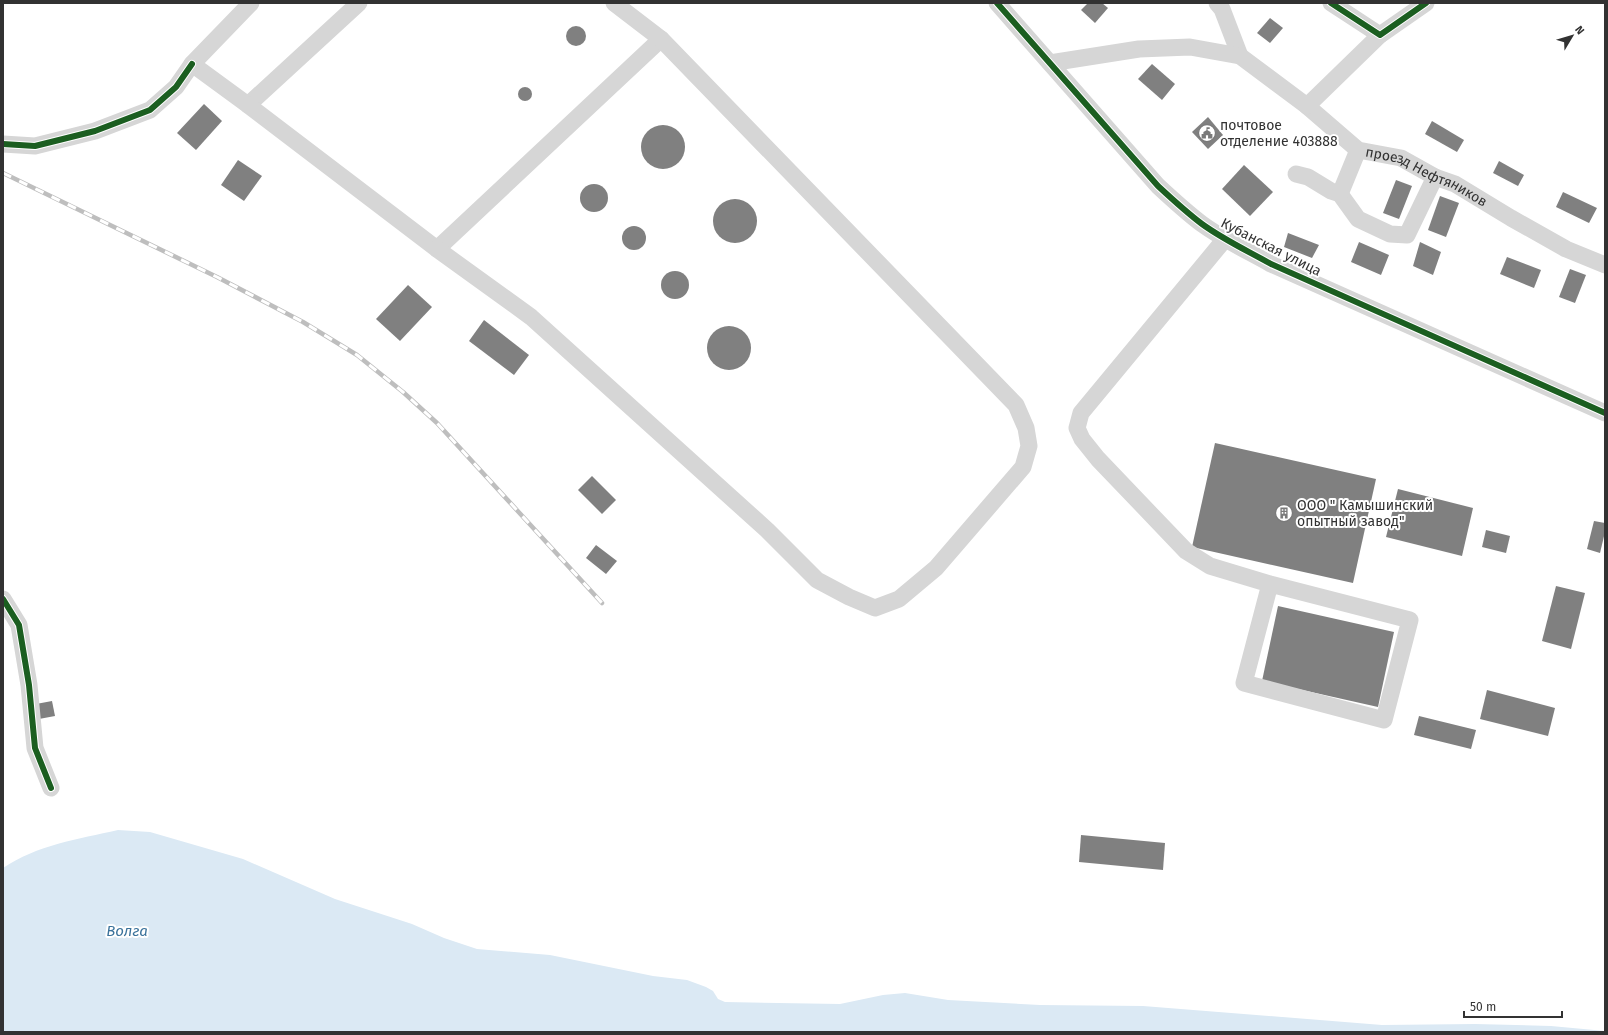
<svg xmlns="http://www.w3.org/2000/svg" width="1608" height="1035" font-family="'Fira Sans',sans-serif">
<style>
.water{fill:#dbe9f4}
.building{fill:#808080}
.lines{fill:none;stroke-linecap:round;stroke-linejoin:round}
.minor{stroke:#d6d6d6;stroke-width:17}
.rail-casing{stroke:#bebebe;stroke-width:4.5}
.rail{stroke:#fff;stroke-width:3;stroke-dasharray:9;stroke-linecap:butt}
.cycleway-casing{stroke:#fff;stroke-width:8}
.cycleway{stroke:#1b5e20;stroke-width:6}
.labels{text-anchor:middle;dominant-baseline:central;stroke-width:4;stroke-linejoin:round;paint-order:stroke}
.poi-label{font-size:14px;fill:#323232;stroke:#fff;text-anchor:start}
.street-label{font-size:14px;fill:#323232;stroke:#fff}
.water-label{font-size:15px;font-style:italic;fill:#3a729b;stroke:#fff}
</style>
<rect width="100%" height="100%" fill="#fff"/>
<path class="water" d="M118 830 150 832 243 859 335 899 412 924 444 938 477 949 550 955 653 976 687 980 706 987 713 991 718 999 725 1002 840 1004 883 995 905 993 948 1000 1040 1005 1143 1006 1382 1025 1475 1024 1551 1026 1605 1031V1032H3V868C37 845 78 839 118 830Z"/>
<g class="building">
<polygon points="1088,3 1102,3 1108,8 1095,23 1081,10"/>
<polygon points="1270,18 1283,28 1270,43 1257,33"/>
<circle cx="576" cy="36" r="10"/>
<polygon points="1152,64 1175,84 1162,100 1138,79"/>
<circle cx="525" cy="94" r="7"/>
<polygon points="204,104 222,121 196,150 177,133"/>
<polygon points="1208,117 1223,135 1208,149 1192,132"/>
<polygon points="1432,121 1464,140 1457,152 1425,134"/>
<circle cx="663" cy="147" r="22"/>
<polygon points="238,160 262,176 244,201 221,185"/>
<polygon points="1499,161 1524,175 1518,186 1493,173"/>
<polygon points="1244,165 1273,192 1250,216 1222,189"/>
<polygon points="1396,180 1412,186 1399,219 1383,213"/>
<circle cx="594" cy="198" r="14"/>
<polygon points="1563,192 1597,208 1589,223 1556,207"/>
<polygon points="1440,196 1459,203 1446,237 1428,230"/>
<circle cx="735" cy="221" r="22"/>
<circle cx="634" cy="238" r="12"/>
<polygon points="1288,233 1319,245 1312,258 1284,247"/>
<polygon points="1359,242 1389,255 1381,275 1351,262"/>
<polygon points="1420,242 1441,252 1433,275 1413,266"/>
<polygon points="1507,257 1541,270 1534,288 1500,274"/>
<polygon points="1570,269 1586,275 1575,303 1559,297"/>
<circle cx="675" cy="285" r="14"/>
<polygon points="408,285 432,307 400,341 376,319"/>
<polygon points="484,320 529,355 514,375 469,341"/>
<circle cx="729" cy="348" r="22"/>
<polygon points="1215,443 1376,479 1353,583 1192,547"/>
<polygon points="592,476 616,500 602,514 578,490"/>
<polygon points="1398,489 1473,508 1462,556 1386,537"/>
<polygon points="1594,521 1605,523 1605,532 1600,553 1587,549"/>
<polygon points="1486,530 1510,536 1506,553 1482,547"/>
<polygon points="596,545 617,561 606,574 586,558"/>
<polygon points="1556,586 1585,593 1571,649 1542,641"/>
<polygon points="1278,606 1394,632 1378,707 1262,681"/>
<polygon points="1487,690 1555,708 1548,736 1480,719"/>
<polygon points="52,701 55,716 39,719 36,704"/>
<polygon points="1419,716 1476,730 1471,749 1414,735"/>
<polygon points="1081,835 1165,843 1163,870 1079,862"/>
</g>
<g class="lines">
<g class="minor">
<polyline points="251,3 192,64 248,105 359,3"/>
<path d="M997 3 1158 186C1172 199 1186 212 1202 224 1224 240 1248 251 1271 264L1605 413"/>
<polyline points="1217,3 1222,9 1240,56"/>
<polyline points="1331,3 1380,35"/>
<path id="s1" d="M1050 63 1139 49 1190 47 1240 56 1307 106 1358 150 1401 158 1435 177 1455 184 1511 218 1566 249 1605 265"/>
<polyline points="248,105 437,249 661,39 614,3"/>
<polyline points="1307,106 1380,35 1426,3"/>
<polyline points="3,144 35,146 95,131 150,110 176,87 192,64"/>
<polyline points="1296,174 1308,177 1331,191 1340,194 1358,219 1390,234 1407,235 1435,177"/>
<polyline points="1340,194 1358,150"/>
<polyline points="1225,239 1081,413 1077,428 1082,439 1098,459 1186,551 1210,566 1270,584 1410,620 1384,720 1244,683 1270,584"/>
<polyline points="437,249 531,317 767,530 817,580 849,597 875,608 899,599 936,568 1023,467 1029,446 1026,428 1016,405 661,39"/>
<polyline points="3,599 19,625 29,685 35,748 51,788"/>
</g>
<g class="rail-casing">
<polyline id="rail" points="3,173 217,277 303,322 357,355 403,392 437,423 602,603"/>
</g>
<use href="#rail" class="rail"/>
<g class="cycleway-casing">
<g id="cycleway">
<path d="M997 3 1158 186C1172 199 1186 212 1202 224 1224 240 1248 251 1271 264L1605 413"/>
<polyline points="1331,3 1380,35 1426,3"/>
<polyline points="3,144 35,146 95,131 150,110 176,87 192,64"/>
<polyline points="3,599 19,625 29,685 35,748 51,788"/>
</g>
</g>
<use href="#cycleway" class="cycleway"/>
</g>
<defs>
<g id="civic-ring" transform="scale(0.9)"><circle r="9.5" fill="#fff" stroke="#7a7a7a" stroke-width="1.5"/><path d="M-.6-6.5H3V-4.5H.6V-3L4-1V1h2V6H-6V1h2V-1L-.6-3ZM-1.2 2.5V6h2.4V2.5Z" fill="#7a7a7a"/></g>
<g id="building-ring" transform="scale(0.9)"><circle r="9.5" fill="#fff" stroke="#7a7a7a" stroke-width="1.5"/><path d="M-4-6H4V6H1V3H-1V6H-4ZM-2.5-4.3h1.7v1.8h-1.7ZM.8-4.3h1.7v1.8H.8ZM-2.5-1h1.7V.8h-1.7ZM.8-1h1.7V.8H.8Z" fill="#7a7a7a"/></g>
</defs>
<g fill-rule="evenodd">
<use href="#civic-ring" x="1207" y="133"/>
<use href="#building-ring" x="1284" y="513"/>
</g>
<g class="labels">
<g class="poi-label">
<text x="1220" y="125">почтовое<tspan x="1220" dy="16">отделение 403888</tspan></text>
<text x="1297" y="505">ООО " Камышинский<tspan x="1297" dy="16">опытный завод"</tspan></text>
</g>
<g class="street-label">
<text stroke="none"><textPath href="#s1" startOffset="417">проезд Нефтяников</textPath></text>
<text transform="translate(1271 247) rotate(27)">Кубанская улица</text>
</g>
<g class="water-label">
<text x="127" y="931">Волга</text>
</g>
</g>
<rect width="1608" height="1035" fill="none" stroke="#323232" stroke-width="8"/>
<g transform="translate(1572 36) rotate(52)" stroke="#ffffff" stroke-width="3" paint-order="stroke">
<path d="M0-3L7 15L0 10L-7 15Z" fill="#323232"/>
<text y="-6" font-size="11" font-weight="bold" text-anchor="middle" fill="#323232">N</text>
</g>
<path d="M1464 1011v6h98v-6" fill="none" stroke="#323232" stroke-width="2"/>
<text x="1470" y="1011" font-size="12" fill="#323232" stroke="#ffffff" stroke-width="3" paint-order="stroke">50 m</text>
</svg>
